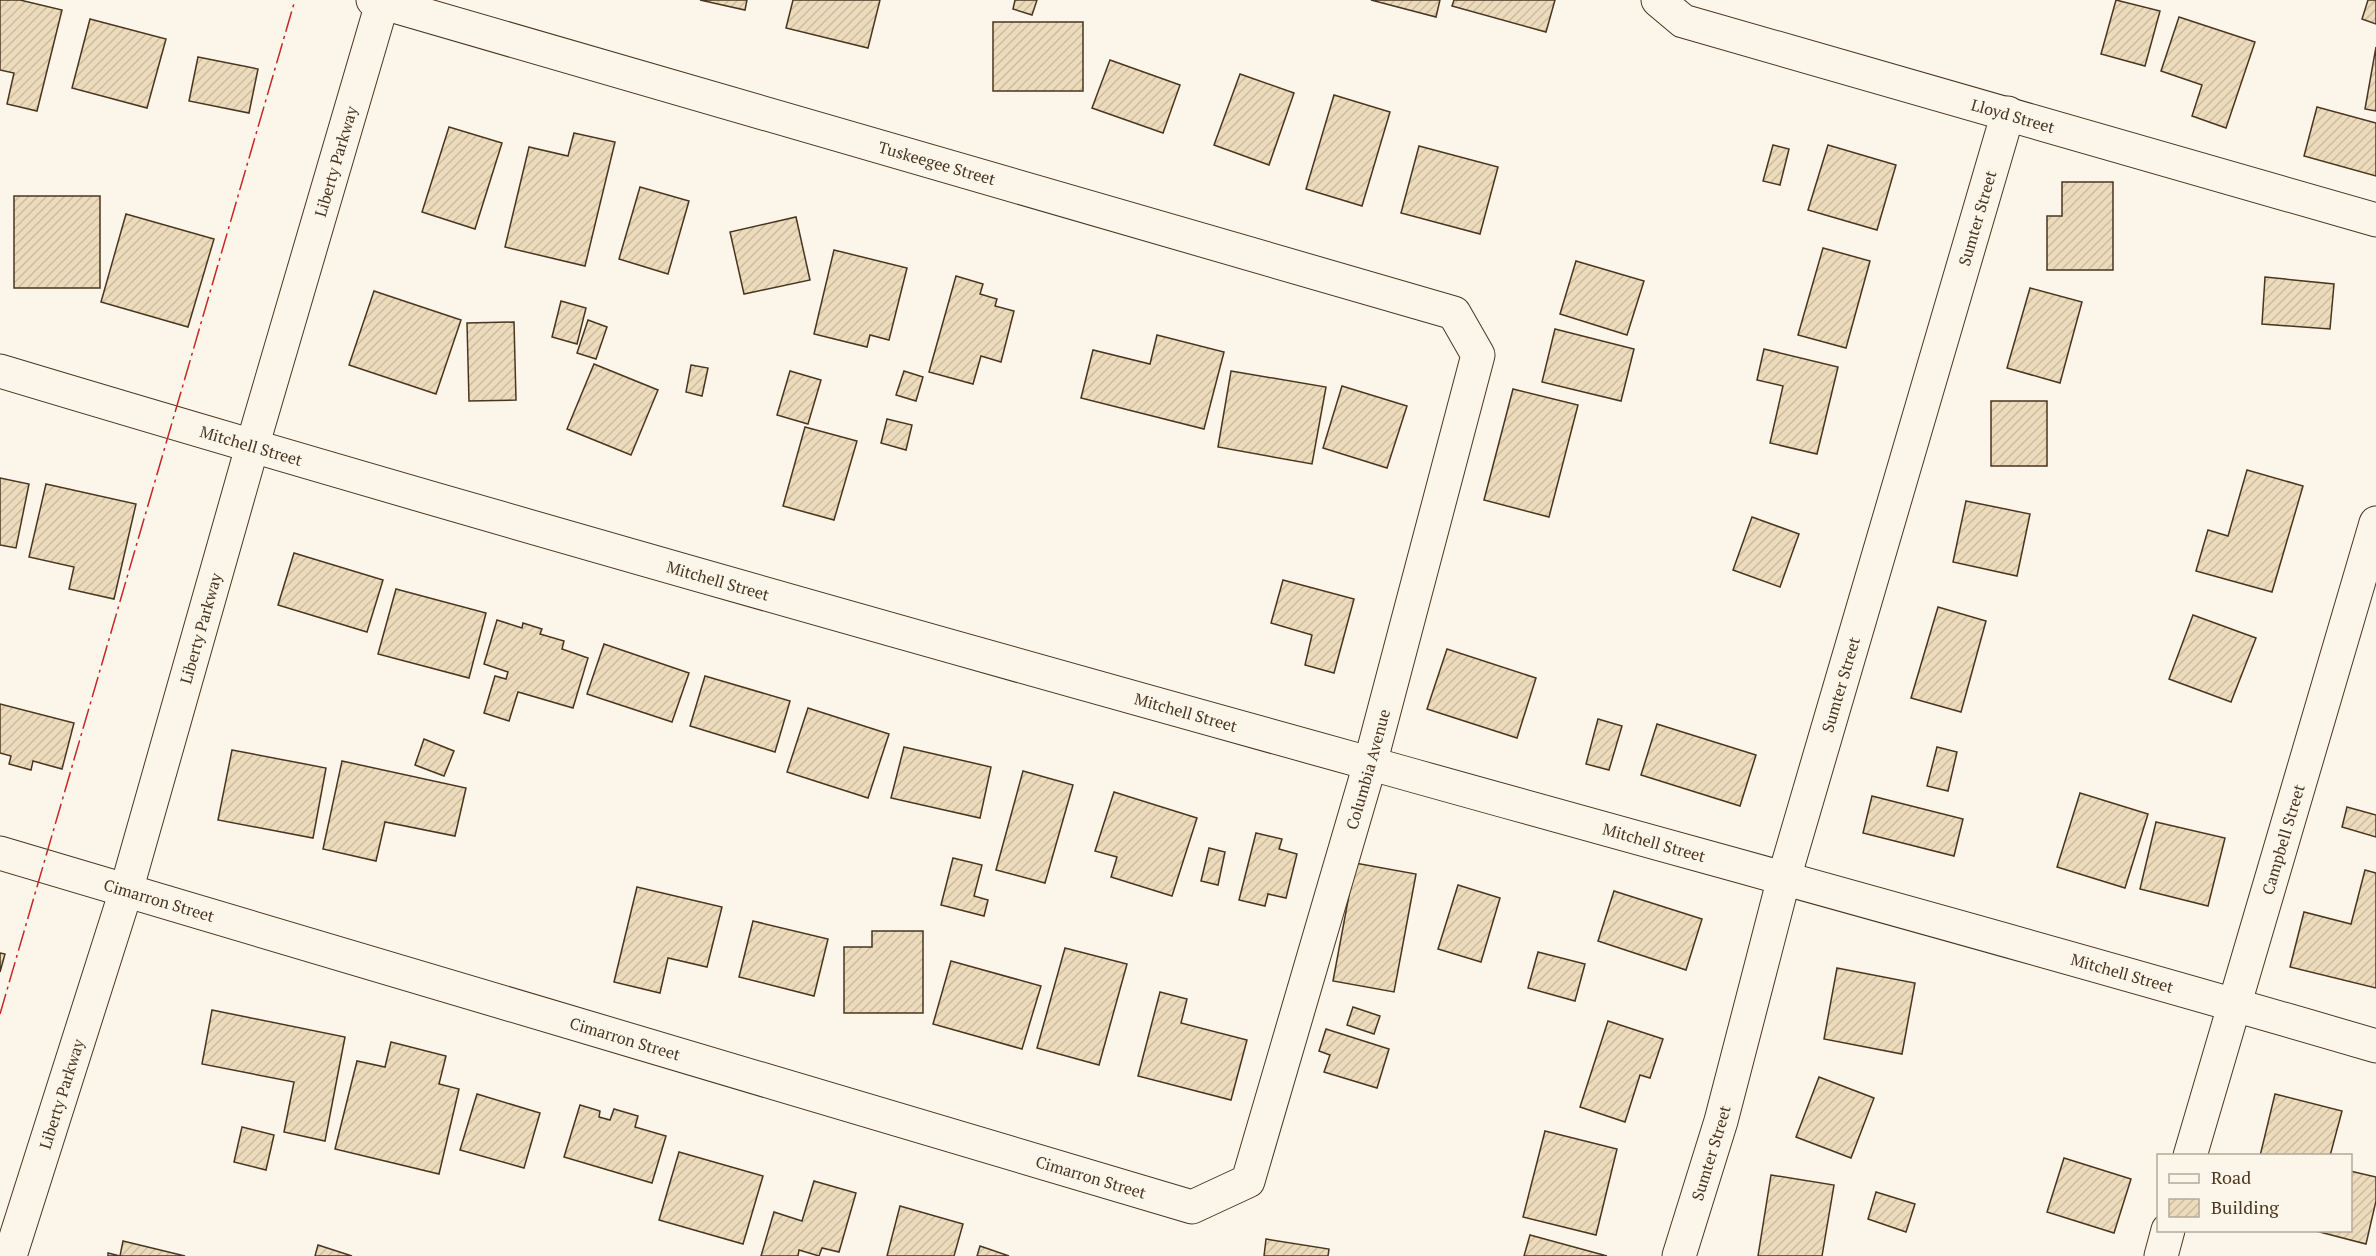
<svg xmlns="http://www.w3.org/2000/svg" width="2376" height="1256" font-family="'PT Serif',serif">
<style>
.building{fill:url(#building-hatch);stroke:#4a3520;stroke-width:1.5}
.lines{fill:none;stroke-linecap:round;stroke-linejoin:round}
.minor-casing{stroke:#4a3520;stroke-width:35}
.minor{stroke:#fbf6e9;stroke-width:33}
.power{stroke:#c62828;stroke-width:1.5;stroke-dasharray:21 4.5 3 4.5;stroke-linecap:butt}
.labels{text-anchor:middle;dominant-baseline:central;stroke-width:4.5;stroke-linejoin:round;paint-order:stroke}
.street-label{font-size:16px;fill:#4a3520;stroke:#fbf6e9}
</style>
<defs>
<pattern id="building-hatch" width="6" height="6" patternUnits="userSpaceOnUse" patternTransform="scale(1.5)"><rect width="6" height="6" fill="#ecdcbc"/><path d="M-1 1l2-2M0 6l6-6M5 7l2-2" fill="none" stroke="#ccbda1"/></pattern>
</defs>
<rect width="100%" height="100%" fill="#fbf6e9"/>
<g class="building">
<polygon points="0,0 20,0 62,10 37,111 7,104 14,73 0,70"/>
<polygon points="700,0 747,0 745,10"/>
<polygon points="793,0 880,0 868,48 786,28"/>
<polygon points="1015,0 1037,0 1032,15 1013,9"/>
<polygon points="1371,0 1440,0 1436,17"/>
<polygon points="1454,0 1555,0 1546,32 1452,6"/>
<polygon points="2116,0 2160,11 2145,66 2101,54"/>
<polygon points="2368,0 2376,0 2376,24 2362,19"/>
<polygon points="2179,17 2255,42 2226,128 2192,116 2202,85 2161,71"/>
<polygon points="90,19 166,39 147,108 72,88"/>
<rect x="993" y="22" width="90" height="69"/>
<polygon points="2376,47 2376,111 2365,109"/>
<polygon points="198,57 258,69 249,113 189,101"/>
<polygon points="1110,60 1180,85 1163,133 1092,108"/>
<polygon points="1240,74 1294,93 1269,165 1214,145"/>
<polygon points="1334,95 1390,112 1362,206 1306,189"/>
<polygon points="2317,107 2376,123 2376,176 2304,156"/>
<polygon points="449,127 502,143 475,229 422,212"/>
<polygon points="574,133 615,142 585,266 505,247 529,147 568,156"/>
<polygon points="1773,145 1789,149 1780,185 1763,181"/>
<polygon points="1828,145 1896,165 1877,230 1808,210"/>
<polygon points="1419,146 1498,167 1480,234 1401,213"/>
<polygon points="2062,182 2113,182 2113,270 2047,270 2047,216 2062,216"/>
<polygon points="640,187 689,201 668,274 619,259"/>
<rect x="14" y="196" width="86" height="92"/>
<polygon points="126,214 214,239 188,327 101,302"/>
<polygon points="796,217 810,280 744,294 730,232"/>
<polygon points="1823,248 1870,261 1846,348 1798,335"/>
<polygon points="834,250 907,268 889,340 870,335 867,347 814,334"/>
<polygon points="1576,261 1644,281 1627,335 1560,314"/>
<polygon points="956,276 983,284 980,294 997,299 995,306 1014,311 1001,362 981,356 973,384 929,372"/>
<polygon points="2265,277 2334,284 2330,329 2262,324"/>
<polygon points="2030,288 2082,302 2060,383 2007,368"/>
<polygon points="374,291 461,320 436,394 349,365"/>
<polygon points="561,301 586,308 577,344 552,337"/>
<polygon points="588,320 607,327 596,359 577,353"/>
<polygon points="514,322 516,400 469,401 467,323"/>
<polygon points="1555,329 1634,349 1621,401 1542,382"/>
<polygon points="1157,335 1224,352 1204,429 1081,398 1093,350 1150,364"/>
<polygon points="1764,349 1838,367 1817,454 1770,443 1783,386 1757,380"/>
<polygon points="594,364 658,390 631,455 567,429"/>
<polygon points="691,365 708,368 702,396 686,392"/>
<polygon points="790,371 821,380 808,424 777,415"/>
<polygon points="904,371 923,377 916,401 896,395"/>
<polygon points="1231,371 1326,387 1312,464 1218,447"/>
<polygon points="1342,386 1407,406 1387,468 1323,448"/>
<polygon points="1513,389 1578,405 1549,517 1484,500"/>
<rect x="1991" y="401" width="56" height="65"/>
<polygon points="887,419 912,425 906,450 881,443"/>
<polygon points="805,427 857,441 834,520 783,506"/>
<polygon points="2247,470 2303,486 2272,592 2196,571 2208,530 2228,536"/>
<polygon points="0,478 29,484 16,548 0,545"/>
<polygon points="46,484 136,504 114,599 69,589 74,567 29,557"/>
<polygon points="1966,501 2030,514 2017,576 1953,562"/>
<polygon points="1752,517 1799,534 1780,587 1733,570"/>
<polygon points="294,553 383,580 367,632 278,605"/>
<polygon points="1283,580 1354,599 1334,673 1305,665 1312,635 1271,623"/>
<polygon points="396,589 486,613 469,678 378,654"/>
<polygon points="1938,607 1986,621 1961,712 1911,698"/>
<polygon points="2193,615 2256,638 2231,702 2169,679"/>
<polygon points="497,620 522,628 523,623 542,629 540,634 564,641 562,649 588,658 573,708 518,692 509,721 484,713 495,676 506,679 508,672 484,664"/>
<polygon points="604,644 689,673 672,722 587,694"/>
<polygon points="1447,649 1536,678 1517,738 1427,709"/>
<polygon points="705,676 790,701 775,752 690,726"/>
<polygon points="0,704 74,723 62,769 33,761 31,770 9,764 11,756 0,753"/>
<polygon points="808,708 889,734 868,798 787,772"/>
<polygon points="1598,719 1622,726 1609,770 1586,764"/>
<polygon points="1657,724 1756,755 1740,806 1641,775"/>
<polygon points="424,739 454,751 444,776 415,765"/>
<polygon points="904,747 991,767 980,818 891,798"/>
<polygon points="1937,747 1957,752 1948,791 1927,786"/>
<polygon points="232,750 326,768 313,838 218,820"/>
<polygon points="342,761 466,788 455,836 385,822 376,861 323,849"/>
<polygon points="1023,771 1073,785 1045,883 996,870"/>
<polygon points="1114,792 1197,818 1172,896 1111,877 1117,857 1095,851"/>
<polygon points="2080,793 2148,814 2125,888 2057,867"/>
<polygon points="1872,796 1963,819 1954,856 1863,833"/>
<polygon points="2347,807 2376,815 2376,837 2342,827"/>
<polygon points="2156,822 2225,838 2208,906 2140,889"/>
<polygon points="1256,833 1282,839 1279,849 1297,854 1286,898 1268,894 1265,906 1239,900"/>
<polygon points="1209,848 1225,852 1218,885 1201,881"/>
<polygon points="953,858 982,865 974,896 988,900 984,916 941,905"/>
<polygon points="1355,863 1416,874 1394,992 1333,981"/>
<polygon points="2365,870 2376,873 2376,988 2290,967 2304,912 2351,924"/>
<polygon points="1458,885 1500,898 1481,962 1438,949"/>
<polygon points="637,887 722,907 707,967 668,958 660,993 614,982"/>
<polygon points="1614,891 1702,919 1686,970 1598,941"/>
<polygon points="753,921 828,939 814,996 739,977"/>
<polygon points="872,931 923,931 923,1013 844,1013 844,947 872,947"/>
<polygon points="1065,948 1127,964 1099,1065 1037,1048"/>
<polygon points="1538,952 1585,964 1575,1001 1528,988"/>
<polygon points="0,953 5,954 0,972"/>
<polygon points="951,961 1041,986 1022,1049 933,1024"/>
<polygon points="1837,968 1915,983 1902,1054 1824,1039"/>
<polygon points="1160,992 1187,999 1181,1023 1247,1040 1231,1100 1138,1076"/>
<polygon points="1353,1007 1380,1016 1374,1034 1347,1025"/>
<polygon points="212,1010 345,1037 325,1141 284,1132 294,1082 202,1064"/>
<polygon points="1608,1021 1663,1039 1650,1078 1640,1075 1625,1122 1580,1107"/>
<polygon points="1326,1029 1389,1049 1377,1088 1324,1072 1330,1055 1319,1051"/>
<polygon points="391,1042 446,1056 439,1084 459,1089 439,1174 335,1149 357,1061 385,1067"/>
<polygon points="1819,1077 1874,1098 1851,1158 1796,1137"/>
<polygon points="477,1094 540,1113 524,1168 460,1150"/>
<polygon points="2275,1094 2342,1111 2330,1156 2260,1156"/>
<polygon points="580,1105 600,1111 599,1117 610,1120 614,1109 638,1116 635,1127 666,1136 652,1183 564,1157"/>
<polygon points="242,1127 274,1135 266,1170 234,1162"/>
<polygon points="1545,1131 1617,1149 1596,1235 1523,1217"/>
<polygon points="679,1152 763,1176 743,1244 659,1220"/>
<polygon points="2064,1158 2131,1179 2114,1233 2047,1212"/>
<polygon points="2350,1171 2376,1177 2376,1201 2366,1244 2312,1230 2350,1230"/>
<polygon points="1771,1175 1834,1185 1822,1256 1758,1256"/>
<polygon points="814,1181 856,1193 839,1252 822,1248 819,1256 799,1250 798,1256 761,1256 774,1212 802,1221"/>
<polygon points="1876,1192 1915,1204 1906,1232 1868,1219"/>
<polygon points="900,1206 963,1224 954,1256 887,1256"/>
<polygon points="1530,1235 1607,1256 1524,1256"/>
<polygon points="1266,1239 1329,1249 1328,1256 1264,1256"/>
<polygon points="123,1241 185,1256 108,1256 108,1253 120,1256"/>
<polygon points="318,1245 352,1256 315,1256"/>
<polygon points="980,1246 1009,1256 977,1256"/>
</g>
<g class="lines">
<g class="minor-casing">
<g id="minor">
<path id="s1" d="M1658 0 1683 21 2376 220"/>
<path id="s2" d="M0 371C456 508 914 637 1372 764 1707 858 2043 948 2376 1046"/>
<path id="s3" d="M0 853 1192 1207 1248 1181 1370 764 1478 355 1454 313 373 0"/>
<path id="s4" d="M2190 1156 2376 523"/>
<path id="s5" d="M10 1256 126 891 252 447 383 0"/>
<path id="s6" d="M1679 1256 1721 1121 1784 878 2008 113"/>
<polyline points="2161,1256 2168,1230"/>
</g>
</g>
<use href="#minor" class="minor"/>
<polyline class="power" points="0,1014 295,0"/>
</g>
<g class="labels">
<g class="street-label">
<text stroke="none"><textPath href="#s1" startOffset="376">Lloyd Street</textPath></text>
<text stroke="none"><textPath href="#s5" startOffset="1142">Liberty Parkway</textPath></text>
<text transform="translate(937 163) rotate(16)">Tuskeegee Street</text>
<text stroke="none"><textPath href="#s6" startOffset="1080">Sumter Street</textPath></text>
<text stroke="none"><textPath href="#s2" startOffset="262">Mitchell Street</textPath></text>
<text stroke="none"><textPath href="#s2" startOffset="748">Mitchell Street</textPath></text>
<text stroke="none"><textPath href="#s5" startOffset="656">Liberty Parkway</textPath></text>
<text stroke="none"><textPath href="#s6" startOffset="594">Sumter Street</textPath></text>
<text stroke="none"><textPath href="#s2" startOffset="1234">Mitchell Street</textPath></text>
<text stroke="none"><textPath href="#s3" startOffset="1734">Columbia Avenue</textPath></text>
<text stroke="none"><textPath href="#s4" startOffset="330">Campbell Street</textPath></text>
<text stroke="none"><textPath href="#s2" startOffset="1720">Mitchell Street</textPath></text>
<text stroke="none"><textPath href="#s3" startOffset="166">Cimarron Street</textPath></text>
<text stroke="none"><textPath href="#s2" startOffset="2206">Mitchell Street</textPath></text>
<text stroke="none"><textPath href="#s3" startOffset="652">Cimarron Street</textPath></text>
<text stroke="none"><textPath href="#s5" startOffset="170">Liberty Parkway</textPath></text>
<text stroke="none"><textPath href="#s6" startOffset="108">Sumter Street</textPath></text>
<text stroke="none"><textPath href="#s3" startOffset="1138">Cimarron Street</textPath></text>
</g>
</g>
<rect x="2157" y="1154" width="195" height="78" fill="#fbf6e9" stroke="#b4a999" stroke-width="1.5"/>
<rect x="2169" y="1174" width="30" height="9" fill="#fbf6e9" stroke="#b4a999" stroke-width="1.5"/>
<text x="2211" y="1184" font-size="18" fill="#4a3520">Road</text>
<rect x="2169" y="1199" width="30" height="18" fill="url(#building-hatch)" stroke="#b4a999" stroke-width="1.5"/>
<text x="2211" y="1214" font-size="18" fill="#4a3520">Building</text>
</svg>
